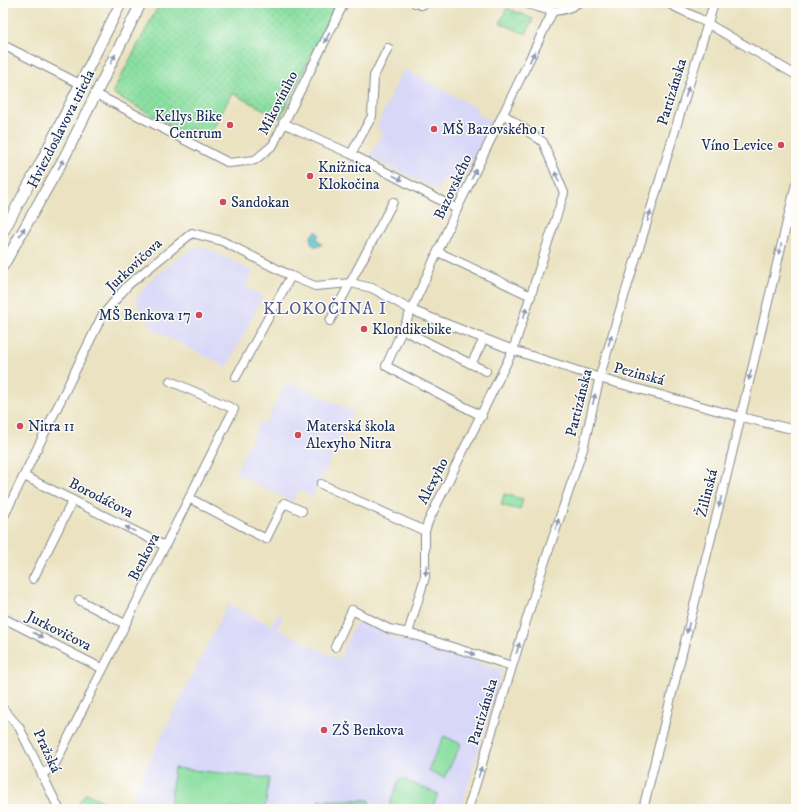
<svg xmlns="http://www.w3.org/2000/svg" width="799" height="812" font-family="'IM FELL DW Pica',serif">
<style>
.built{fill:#d8d7f8}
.grass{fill:url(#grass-dots);stroke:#538780}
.park{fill:url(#park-crowns);stroke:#538780}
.garden{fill:#8bdfa1;stroke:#538780}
.water{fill:#4cbbc1;stroke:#347590}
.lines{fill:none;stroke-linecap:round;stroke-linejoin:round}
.minor-casing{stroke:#82888f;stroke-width:10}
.tertiary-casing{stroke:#82888f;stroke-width:12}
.minor{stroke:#fff;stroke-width:8}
.tertiary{stroke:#fff;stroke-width:10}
.oneway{fill:#8d97ae}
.poi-dot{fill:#d1495b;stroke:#fdfcf7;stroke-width:1.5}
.labels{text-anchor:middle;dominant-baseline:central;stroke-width:3;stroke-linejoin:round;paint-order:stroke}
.street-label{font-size:15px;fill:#1b2f5e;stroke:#fdfcf7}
.poi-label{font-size:15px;fill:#1b2f5e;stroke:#fdfcf7;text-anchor:start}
.quarter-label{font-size:17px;letter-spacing:1px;fill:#535a93;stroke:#fdfcf7}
</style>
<defs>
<pattern id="grass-dots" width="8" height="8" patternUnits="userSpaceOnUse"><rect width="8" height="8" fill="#8bdfa1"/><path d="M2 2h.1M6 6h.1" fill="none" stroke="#77c08d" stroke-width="1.8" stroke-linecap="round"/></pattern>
<pattern id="park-crowns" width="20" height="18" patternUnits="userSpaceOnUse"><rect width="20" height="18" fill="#8bdfa1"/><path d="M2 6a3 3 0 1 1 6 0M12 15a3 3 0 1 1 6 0" fill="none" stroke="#77c08d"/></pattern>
</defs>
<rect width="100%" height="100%" fill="#fdfcf7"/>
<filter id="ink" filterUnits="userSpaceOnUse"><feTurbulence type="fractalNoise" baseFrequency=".025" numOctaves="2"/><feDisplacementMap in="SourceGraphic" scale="8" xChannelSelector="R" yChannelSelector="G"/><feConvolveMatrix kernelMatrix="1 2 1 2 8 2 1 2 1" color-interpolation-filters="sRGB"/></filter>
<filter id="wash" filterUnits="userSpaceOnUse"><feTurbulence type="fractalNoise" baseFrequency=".012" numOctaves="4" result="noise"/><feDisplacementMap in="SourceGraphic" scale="16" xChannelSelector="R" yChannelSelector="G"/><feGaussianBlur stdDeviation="0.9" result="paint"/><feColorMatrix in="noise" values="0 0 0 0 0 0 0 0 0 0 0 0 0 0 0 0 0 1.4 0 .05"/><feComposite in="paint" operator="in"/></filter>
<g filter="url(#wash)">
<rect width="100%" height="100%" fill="#eae2c0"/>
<g class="built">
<polygon points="405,69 478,109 476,113 492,122 461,183 447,176 438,190 370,157 383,131 377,128 381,117 401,73"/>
<polygon points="202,246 253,271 246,287 263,296 227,367 155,331 135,300 150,280 194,247"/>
<polygon points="287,381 354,412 312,497 299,490 293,502 235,473 260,422 265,424"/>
<polygon points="228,604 271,625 277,614 283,617 278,629 338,659 343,657 342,652 354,626 361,622 392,637 502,670 461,809 125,809"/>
</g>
<polygon class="grass" points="160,3 337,3 280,118 232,93 210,135 189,128 186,134 112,93"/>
<g class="park">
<polygon points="507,8 533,19 526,34 500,23"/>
<polygon points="86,793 118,809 78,809 76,807"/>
<rect x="319" y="800" width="50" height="9"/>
</g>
<g class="garden">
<polygon points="504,494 523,499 520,510 501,505"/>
<polygon points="444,736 461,744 444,778 428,770"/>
<polygon points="174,768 269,778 265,809 170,809"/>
<polygon points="400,778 438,794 432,809 396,809 389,806"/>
</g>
<polygon class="water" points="316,231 319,234 317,239 322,244 320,246 314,246 311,243 311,236"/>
</g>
<g filter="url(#ink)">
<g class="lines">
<g class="minor-casing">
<g id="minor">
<polyline points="415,3 421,5 426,3"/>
<path d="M525 3C546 10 558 16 578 3"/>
<polyline points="667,3 698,18 796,75"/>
<polyline points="3,45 80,84"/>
<polyline points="96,94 229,163 255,160 273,145 344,3"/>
<polyline points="503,114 543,142 564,193 513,350 428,522 425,531 425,577 408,633 512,666"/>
<polyline points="283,123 351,154 457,209"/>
<polyline points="351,154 372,116 374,76 388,48"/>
<polyline points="438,252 531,296"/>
<polyline points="330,321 393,202"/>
<polyline points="403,330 471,364 484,339"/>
<polyline points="471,364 486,371"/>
<polyline points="236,377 291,276"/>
<polyline points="482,416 386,366 457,209 553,11"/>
<polyline points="24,476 165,546"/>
<polyline points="321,484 425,531"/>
<polyline points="189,498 266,539 284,503 302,511"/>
<polyline points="3,518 102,316 128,285 192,233 222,241 291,276 315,286 351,283 372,288 411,310 513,350 606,380 737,416 796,430"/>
<polyline points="33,579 73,500"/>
<polyline points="79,600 125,624"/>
<polyline points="3,618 103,669"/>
<polyline points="335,647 352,610 389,629 408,633"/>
<polyline points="3,709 19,727 59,809"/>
<polyline points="42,775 55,764 234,409 170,381"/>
<polyline points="468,809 541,573 583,449 601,372 714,3"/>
<polyline points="643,809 730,462 796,184"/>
</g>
</g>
<g class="tertiary-casing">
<g id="tertiary">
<polyline points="3,232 41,162 121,3"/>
<polyline points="3,266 64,158 141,3"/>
</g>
</g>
<use href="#minor" class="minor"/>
<use href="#tertiary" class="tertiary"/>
</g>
<defs><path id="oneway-solid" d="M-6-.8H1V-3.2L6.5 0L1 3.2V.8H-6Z"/></defs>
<g class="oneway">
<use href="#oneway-solid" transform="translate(327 38) rotate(116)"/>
<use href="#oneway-solid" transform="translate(532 57) rotate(-65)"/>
<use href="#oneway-solid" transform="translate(113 59) rotate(-64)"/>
<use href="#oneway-solid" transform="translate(687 92) rotate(-73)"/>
<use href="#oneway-solid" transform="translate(61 164) rotate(-61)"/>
<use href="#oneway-solid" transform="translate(474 174) rotate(-64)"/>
<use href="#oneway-solid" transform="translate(557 177) rotate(-112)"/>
<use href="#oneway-solid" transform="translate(398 178) rotate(27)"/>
<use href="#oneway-solid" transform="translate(649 216) rotate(-73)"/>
<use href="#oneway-solid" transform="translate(22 232) rotate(-60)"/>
<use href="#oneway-solid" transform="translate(780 249) rotate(104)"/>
<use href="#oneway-solid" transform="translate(525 313) rotate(-72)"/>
<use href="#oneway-solid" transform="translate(610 340) rotate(-73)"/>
<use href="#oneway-solid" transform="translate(750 375) rotate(104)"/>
<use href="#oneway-solid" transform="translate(594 399) rotate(-77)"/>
<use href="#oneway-solid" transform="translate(720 502) rotate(104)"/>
<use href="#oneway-solid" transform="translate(557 524) rotate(-71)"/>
<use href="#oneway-solid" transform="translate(130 529) rotate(-154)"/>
<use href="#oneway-solid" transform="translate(426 570) rotate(95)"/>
<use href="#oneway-solid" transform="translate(688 628) rotate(104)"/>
<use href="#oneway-solid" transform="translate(38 635) rotate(27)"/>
<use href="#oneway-solid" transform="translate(518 648) rotate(-73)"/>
<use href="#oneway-solid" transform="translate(470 653) rotate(17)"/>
<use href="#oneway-solid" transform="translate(480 772) rotate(-73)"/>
</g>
</g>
<g class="poi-dot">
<circle cx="230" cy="125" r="4"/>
<circle cx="434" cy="129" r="4"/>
<circle cx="781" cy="145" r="4"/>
<circle cx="310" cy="176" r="4"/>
<circle cx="223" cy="202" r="4"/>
<circle cx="199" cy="315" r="4"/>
<circle cx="364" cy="329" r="4"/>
<circle cx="20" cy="426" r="4"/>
<circle cx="298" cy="435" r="4"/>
<circle cx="324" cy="730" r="4"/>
</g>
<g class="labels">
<g class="street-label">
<text transform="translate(672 92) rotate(-73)">Partizánska</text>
<text transform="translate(278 103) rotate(-63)">Mikovíniho</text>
<text transform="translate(61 129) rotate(-63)">Hviezdoslavova trieda</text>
<text transform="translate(453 187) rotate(-65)">Bazovského</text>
<text transform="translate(134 265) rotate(-43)">Jurkovičova</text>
<text transform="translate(639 374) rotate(15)">Pezinská</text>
<text transform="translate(579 403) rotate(-76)">Partizánska</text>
<text transform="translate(433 481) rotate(-63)">Alexyho</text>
<text transform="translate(707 493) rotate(-76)">Žilinská</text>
<text transform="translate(101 498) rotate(27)">Borodáčova</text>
<text transform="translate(144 557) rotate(-63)">Benkova</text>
<text transform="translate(59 631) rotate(27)">Jurkovičova</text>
<text transform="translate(483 712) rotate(-73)">Partizánska</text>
<text transform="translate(47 751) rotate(65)">Pražská</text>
</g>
<g class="poi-label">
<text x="222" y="116" text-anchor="end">Kellys Bike<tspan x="222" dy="17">Centrum</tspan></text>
<text x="442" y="129">MŠ Bazovského 1</text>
<text x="773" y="145" text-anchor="end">Víno Levice</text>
<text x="318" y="167">Knižnica<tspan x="318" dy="17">Klokočina</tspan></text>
<text x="231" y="202">Sandokan</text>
<text x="191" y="315" text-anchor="end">MŠ Benkova 17</text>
<text x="372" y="329">Klondikebike</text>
<text x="28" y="426">Nitra 11</text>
<text x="306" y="426">Materská škola<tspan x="306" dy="17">Alexyho Nitra</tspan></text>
<text x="332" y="730">ZŠ Benkova</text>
</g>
<g class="quarter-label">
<text x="325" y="309">KLOKOČINA I</text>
</g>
</g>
<rect width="799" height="812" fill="none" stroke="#fdfcf7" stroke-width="16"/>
</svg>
